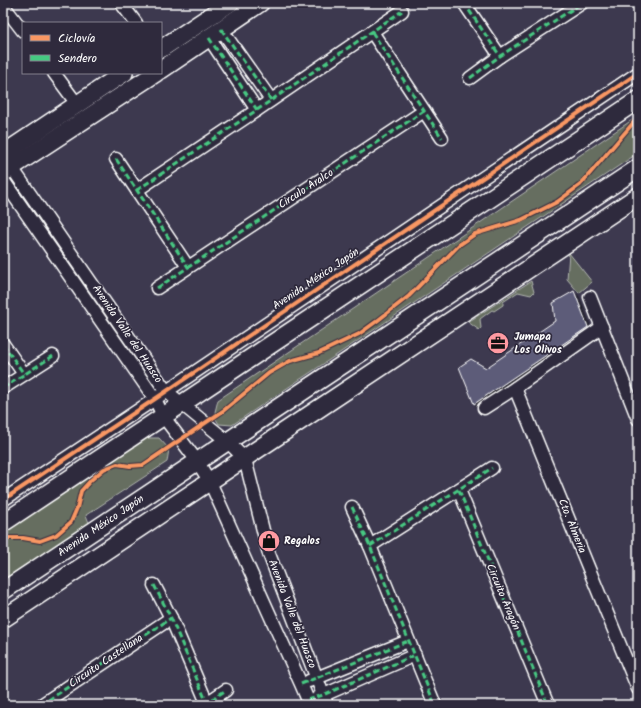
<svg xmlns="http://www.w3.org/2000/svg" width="641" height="708" font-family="Kalam,sans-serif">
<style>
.green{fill:#666e60;stroke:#b2b6b0}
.building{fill:#5d5c79;stroke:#fff;filter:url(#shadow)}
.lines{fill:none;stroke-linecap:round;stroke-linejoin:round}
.street-casing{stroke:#fff;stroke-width:15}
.secondary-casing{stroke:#fff;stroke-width:20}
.street{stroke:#2f2a3d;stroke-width:12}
.secondary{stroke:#2f2a3d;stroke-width:17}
.quiet{stroke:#46c982;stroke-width:3;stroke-dasharray:6 3;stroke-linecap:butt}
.cycleway-casing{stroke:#2f2a3d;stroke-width:6}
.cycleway{stroke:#f99763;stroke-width:4}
.labels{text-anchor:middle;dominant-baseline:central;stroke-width:3.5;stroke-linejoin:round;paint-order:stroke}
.street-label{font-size:11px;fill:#fff;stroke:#2f2a3d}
.poi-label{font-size:11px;font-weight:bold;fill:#fff;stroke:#2f2a3d;text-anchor:start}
</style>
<defs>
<filter id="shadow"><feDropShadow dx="3.5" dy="3.5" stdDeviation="1" flood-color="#0009"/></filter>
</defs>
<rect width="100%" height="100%" fill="#3d394f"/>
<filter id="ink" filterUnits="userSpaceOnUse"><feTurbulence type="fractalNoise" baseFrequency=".025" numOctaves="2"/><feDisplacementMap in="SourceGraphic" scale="8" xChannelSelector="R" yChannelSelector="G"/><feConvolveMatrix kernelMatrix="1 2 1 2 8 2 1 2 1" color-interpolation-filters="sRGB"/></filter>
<g filter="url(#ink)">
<g class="green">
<polygon points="638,116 638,153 232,425 219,424 214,416 218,400"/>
<polygon points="569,253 592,282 579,293 567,279"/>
<polygon points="531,281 534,292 531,295 518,292 503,302 503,305 494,311 492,310 480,319 481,328 479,330 468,322"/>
<polygon points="144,438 159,438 169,449 167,462 86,515 89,523 3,580 3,533"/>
</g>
<polygon class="building" points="574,291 588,327 474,404 459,367 471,359 486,368 555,321 553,303"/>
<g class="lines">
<g class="street-casing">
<g id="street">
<polyline points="121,3 136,23"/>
<polyline points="464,3 500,56"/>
<polyline points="3,5 23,31"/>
<polyline points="221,29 271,100"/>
<polyline points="372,32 442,138"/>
<polyline points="209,38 257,110"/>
<polyline points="54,73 77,104"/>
<polyline points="470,78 500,56 582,3"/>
<polyline points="116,159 188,267"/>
<polyline points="8,162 166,391 227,441 245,459 269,554 327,705"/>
<polyline points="3,180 155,399 163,416 197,461 210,482 301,684 310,705"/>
<polyline points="137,190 257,110 402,11"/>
<polyline points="157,288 424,111"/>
<polyline points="590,297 638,419"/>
<polyline points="3,344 24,374"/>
<polyline points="3,388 53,356"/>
<polyline points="515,388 638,689"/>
<polyline points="484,408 515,388 602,327"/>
<polyline points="459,490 548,705"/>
<polyline points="3,500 155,399 638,73"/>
<polyline points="352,507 370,546 435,705"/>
<polyline points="370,546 492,468"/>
<polyline points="154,585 171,618 207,703"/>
<polyline points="309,681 408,641"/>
<polyline points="317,698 415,655"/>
<polyline points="41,705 171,618"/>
<polyline points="204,705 226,690"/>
</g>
</g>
<g class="secondary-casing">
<g id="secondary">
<polyline points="161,49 230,3"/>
<polyline points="161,70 260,3"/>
<polyline points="3,154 124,73"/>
<polyline points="3,173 156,73"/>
<polyline points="3,523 638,100"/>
<polyline points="3,591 638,168"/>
<polyline points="3,619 638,196"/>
</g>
</g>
<use href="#street" class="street"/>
<use href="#secondary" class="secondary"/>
<g class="quiet">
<polyline points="464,3 500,56"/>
<polyline points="221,29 271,100"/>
<polyline points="372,32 442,138"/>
<polyline points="209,38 257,110"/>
<polyline points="470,78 500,56 582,3"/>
<polyline points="116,159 188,267"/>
<polyline points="137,190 257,110 402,11"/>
<polyline points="157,288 424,111"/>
<polyline points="3,344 24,374"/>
<polyline points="3,388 53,356"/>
<polyline points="459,490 548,705"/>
<polyline points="352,507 370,546 435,705"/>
<polyline points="370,546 492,468"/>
<polyline points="154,585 171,618 207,703"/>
<polyline points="301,684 408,641"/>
<polyline points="308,700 323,695 415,655"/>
<polyline points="41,705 171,618"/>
<polyline points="204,705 226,690"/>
</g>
<g class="cycleway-casing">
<g id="cycleway">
<polyline points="3,500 155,399 638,73"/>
<polyline points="3,538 23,538 40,541 56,535 71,522 77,508 81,491 91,480 104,469 117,464 130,466 143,465 223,411 269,373 290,361 319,353 340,343 359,334 377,321 409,296 459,245 475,234 521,220 557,202 580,185 634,122 638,120"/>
</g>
</g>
<use href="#cycleway" class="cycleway"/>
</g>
</g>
<defs>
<g id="office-disc" transform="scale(1.15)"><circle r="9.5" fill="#ff9aa2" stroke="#2f2a3d"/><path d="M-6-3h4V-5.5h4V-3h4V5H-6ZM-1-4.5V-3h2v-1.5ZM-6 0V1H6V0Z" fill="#111"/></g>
<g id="shop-disc" transform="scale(1.15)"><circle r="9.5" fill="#ff9aa2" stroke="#2f2a3d"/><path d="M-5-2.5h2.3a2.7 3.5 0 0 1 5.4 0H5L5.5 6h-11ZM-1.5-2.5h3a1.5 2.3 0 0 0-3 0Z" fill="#111"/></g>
</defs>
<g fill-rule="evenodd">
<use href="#office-disc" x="498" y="343"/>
<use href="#shop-disc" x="269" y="541"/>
</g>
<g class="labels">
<g class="street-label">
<text transform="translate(306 189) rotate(-33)">Circulo Aralco</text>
<text transform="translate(316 279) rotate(-34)">Avenida México Japón</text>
<text transform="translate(127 334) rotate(56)">Avenida Valle del Huasco</text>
<text transform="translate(101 526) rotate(-34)">Avenida México Japón</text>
<text transform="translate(572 526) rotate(68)">Cto. Almeria</text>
<text transform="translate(503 597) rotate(67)">Circuito Aragón</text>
<text transform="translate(292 614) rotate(69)">Avenida Valle del Huasco</text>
<text transform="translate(106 661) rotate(-34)">Circuito Castellana</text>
</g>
<g class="poi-label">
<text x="514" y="337">Jumapa<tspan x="514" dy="13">Los Olivos</tspan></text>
<text x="284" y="541">Regalos</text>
</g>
</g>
<rect width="641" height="708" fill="none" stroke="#2f2a3d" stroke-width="16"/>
<rect x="8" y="8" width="625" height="692" fill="none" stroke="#fff" stroke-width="1.5" filter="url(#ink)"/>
<rect x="22" y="22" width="140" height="52" fill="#2f2a3d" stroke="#827f8b"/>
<rect x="30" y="35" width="20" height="6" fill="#f99763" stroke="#827f8b"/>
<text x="58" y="42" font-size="12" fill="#ffffff">Ciclovía</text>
<rect x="30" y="55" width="20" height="6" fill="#46c982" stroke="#827f8b"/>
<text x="58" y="62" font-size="12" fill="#ffffff">Sendero</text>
</svg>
